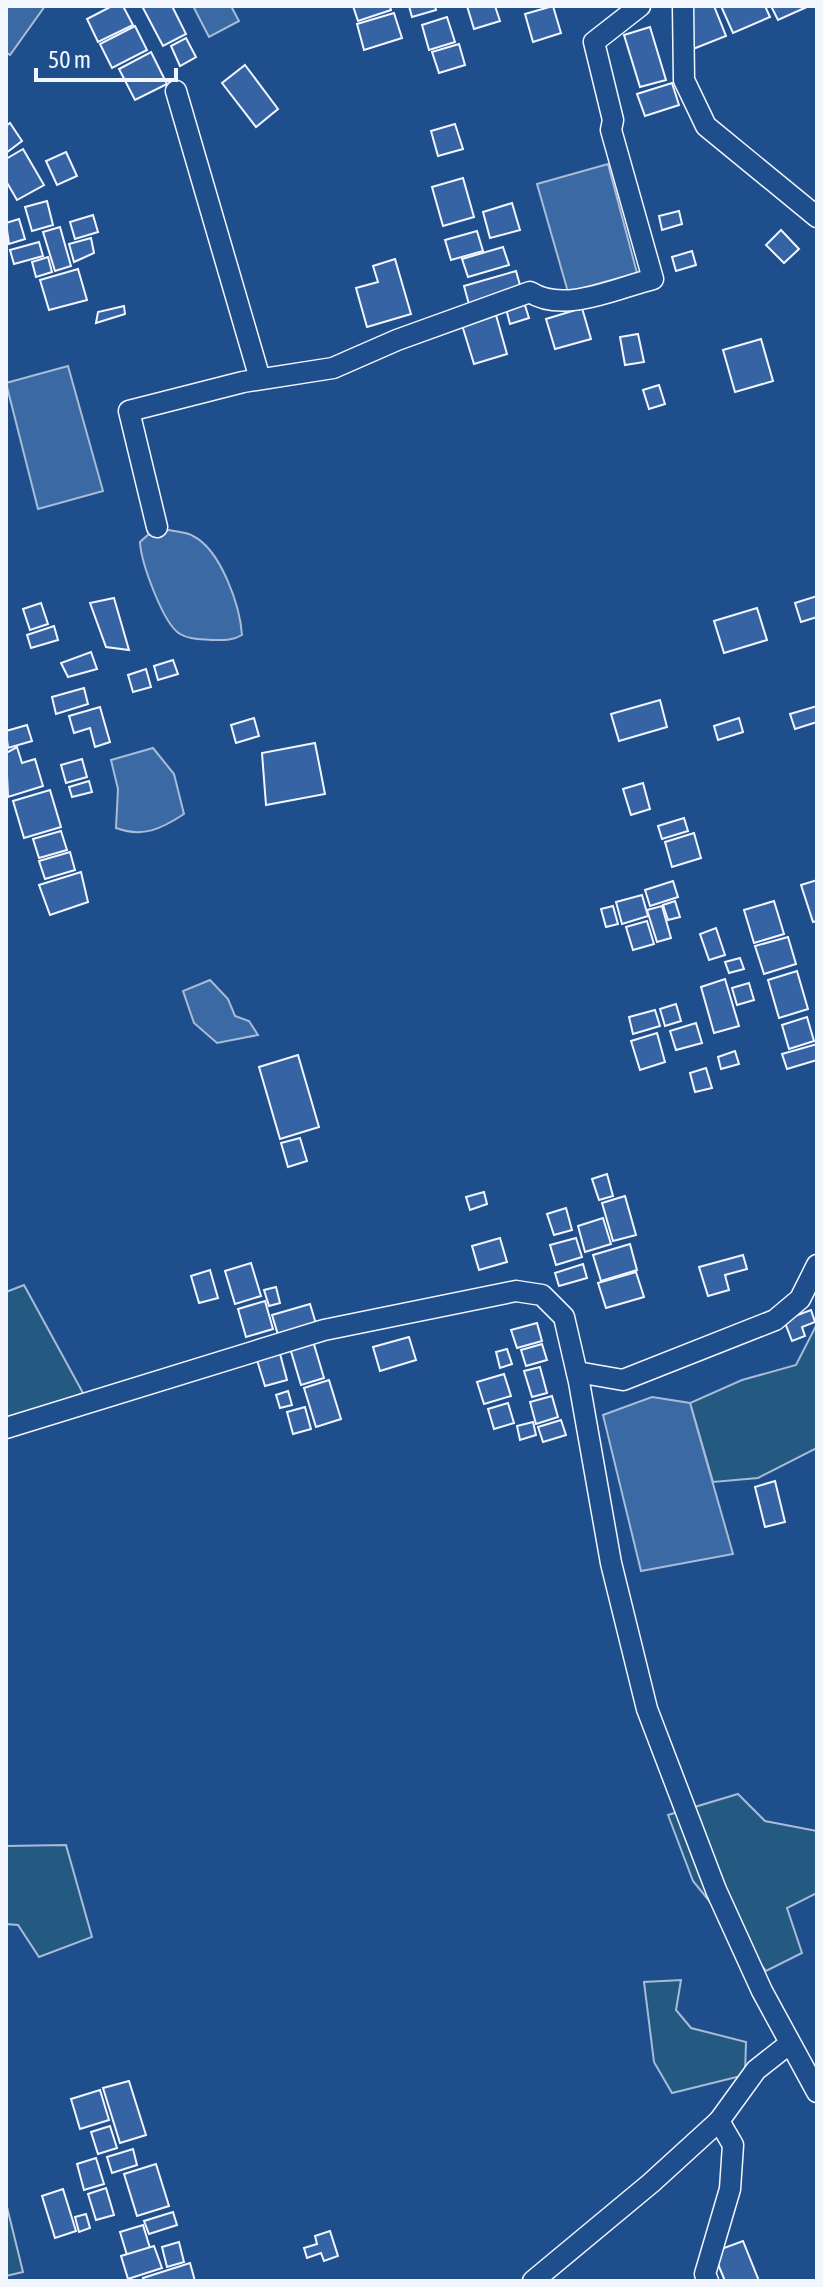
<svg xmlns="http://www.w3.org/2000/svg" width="823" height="2287" font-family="'Asap Condensed',sans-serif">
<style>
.green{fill:#245a82;stroke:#a8bbd7;stroke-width:2}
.water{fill:#3b69a3;stroke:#a8bbd7;stroke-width:2}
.building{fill:#3563a3;stroke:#f2f6ff;stroke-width:2}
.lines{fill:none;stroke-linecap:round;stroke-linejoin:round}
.minor-casing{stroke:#f2f6ff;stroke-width:23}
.minor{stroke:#1f4e8c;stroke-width:20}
</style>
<rect width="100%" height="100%" fill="#1f4e8c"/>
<g class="green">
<polygon points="24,1285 83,1393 6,1425 6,1292"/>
<polygon points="817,1324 817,1448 758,1478 713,1482 690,1403 742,1380 796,1365"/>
<polygon points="738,1794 765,1821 817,1831 817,1893 787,1908 802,1953 766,1971 693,1881 668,1815"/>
<polygon points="66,1845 92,1937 39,1957 18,1925 6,1924 6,1846"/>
<polygon points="681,1980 676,2010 691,2028 746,2042 745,2075 672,2093 654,2062 644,1982"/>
<polygon points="6,2203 23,2272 6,2276"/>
</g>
<g class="water">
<polygon points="6,6 45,6 10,55 6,52"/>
<polygon points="193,6 231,6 239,21 209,37"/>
<polygon points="608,164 637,273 568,292 537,184"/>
<polygon points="68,366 103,491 38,509 6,383"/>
<path d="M169 530C177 532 187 532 193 536 221 550 240 606 242 635 232 641 223 640 212 640 201 639 190 640 180 634 163 624 141 562 140 542L149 534Z"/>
<path d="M153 748 174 774 184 814C161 829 143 838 116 828L118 789 111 760Z"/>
<polygon points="210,980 228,999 235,1016 249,1021 258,1035 217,1043 194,1023 183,991"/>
<polygon points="652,1397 690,1403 733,1554 641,1571 603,1415"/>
</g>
<g class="building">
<polygon points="112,6 123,6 133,25 98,42 87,19"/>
<polygon points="142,6 172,6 186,34 163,46"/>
<polygon points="353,6 390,6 391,10 358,21"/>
<polygon points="409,6 435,6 436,10 412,17"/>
<polygon points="467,6 495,6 500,21 474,29"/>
<polygon points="553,6 561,33 533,42 525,14"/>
<polygon points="695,6 714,6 726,36 693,49 689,8"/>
<polygon points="721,6 765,6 770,17 733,33"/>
<polygon points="771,6 809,6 778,20"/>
<polygon points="394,13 402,38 364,50 357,24"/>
<polygon points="447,17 455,42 429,50 422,25"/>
<polygon points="135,26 147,50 112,68 100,44"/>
<polygon points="650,27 666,80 640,87 624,35"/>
<polygon points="186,38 196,57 180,66 171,46"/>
<polygon points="459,44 465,65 439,73 432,52"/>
<polygon points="151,52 167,84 135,100 119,69"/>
<polygon points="245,65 278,109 256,127 222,83"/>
<polygon points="672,83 679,105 645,116 637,94"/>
<polygon points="10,123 22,141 6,153 6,126"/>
<polygon points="455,124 463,149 438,156 431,131"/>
<polygon points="23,149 44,185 17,200 6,181 6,159"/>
<polygon points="66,152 77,176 57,185 46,161"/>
<polygon points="463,178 474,217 443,226 432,187"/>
<polygon points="47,201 53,225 32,231 25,207"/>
<polygon points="512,203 520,230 490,238 483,212"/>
<polygon points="679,211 682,224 662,230 659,216"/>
<polygon points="93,215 98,232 75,239 70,222"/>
<polygon points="19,219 25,239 9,244 6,223"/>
<polygon points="60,227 71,266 55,271 43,232"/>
<polygon points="781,230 799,249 784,263 766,245"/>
<polygon points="477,231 483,251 451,260 445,240"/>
<polygon points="91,238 94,253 74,262 69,244"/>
<polygon points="39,242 43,256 14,264 10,250"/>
<polygon points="503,247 509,265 468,277 462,259"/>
<polygon points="692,251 696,265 676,271 672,257"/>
<polygon points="48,257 52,272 36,277 32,262"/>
<polygon points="395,259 411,314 367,327 356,288 378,282 373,266"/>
<polygon points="78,269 87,300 49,310 40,280"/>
<polygon points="516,271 522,292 470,308 464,286"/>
<polygon points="523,299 529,318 510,324 505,305"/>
<polygon points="124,306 125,314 96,323 98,312"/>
<polygon points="582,308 591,339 555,349 546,319"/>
<polygon points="496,315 507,354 474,364 462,325"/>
<polygon points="638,334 644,362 625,365 620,337"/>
<polygon points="761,339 773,381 735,392 723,350"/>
<polygon points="659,385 665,404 649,409 643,390"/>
<polygon points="817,596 817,617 801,622 795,603"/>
<polygon points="114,598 129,650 106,647 90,603"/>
<polygon points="41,603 48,624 30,630 23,609"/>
<polygon points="757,608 767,640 724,653 714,621"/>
<polygon points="54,626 58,640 31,648 27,635"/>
<polygon points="91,652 97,669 68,677 61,663"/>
<polygon points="173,660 178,674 158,680 154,666"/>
<polygon points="146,669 151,687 133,692 128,675"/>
<polygon points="84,688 88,704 56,714 52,697"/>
<polygon points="660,700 667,727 619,741 611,714"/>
<polygon points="817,706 817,722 795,729 790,714"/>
<polygon points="100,707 110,742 95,747 90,728 74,733 69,716"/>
<polygon points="254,718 259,736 236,743 231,725"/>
<polygon points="739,718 743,732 718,740 714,726"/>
<polygon points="27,725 32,741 8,748 6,731"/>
<polygon points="315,743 325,794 266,805 262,753"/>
<polygon points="17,747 22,763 35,759 43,786 8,797 6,753"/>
<polygon points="82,759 87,777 66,783 61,765"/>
<polygon points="89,781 92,792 72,797 69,787"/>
<polygon points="643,783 650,809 631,815 623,789"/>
<polygon points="50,790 61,827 24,838 13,801"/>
<polygon points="684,818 688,831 662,839 658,826"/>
<polygon points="61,831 67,850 39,858 33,839"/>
<polygon points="694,833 701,858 672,867 665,842"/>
<polygon points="70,852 75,870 45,879 39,861"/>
<polygon points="81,872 88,902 50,915 39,885"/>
<polygon points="817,880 817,921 813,922 801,885"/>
<polygon points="673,881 678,897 650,906 645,890"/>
<polygon points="642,895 648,916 622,924 616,902"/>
<polygon points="675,901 680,917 668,920 663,905"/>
<polygon points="774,901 784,934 754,943 744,910"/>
<polygon points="613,906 618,924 606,927 601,909"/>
<polygon points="662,906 671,938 657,942 647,910"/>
<polygon points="647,921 654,944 633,950 626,927"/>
<polygon points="716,928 725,955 709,960 700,934"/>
<polygon points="788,937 796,964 764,974 755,946"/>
<polygon points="740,958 744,969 729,973 725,962"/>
<polygon points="797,971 808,1009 779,1018 768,980"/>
<polygon points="725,979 739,1026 714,1033 701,987"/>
<polygon points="749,983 754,1000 737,1005 732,988"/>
<polygon points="676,1004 681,1021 665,1026 660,1009"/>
<polygon points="655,1010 660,1026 633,1034 629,1017"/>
<polygon points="807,1017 814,1041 789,1049 782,1025"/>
<polygon points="696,1023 702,1043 676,1050 670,1031"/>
<polygon points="657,1033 665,1062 640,1070 631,1041"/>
<polygon points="817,1044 817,1060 787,1069 782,1054"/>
<polygon points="735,1051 739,1064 721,1069 718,1057"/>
<polygon points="298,1055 319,1127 280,1139 259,1067"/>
<polygon points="706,1068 712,1088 695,1092 690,1073"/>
<polygon points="300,1138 307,1161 288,1167 281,1143"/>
<polygon points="607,1174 613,1196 599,1200 592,1179"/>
<polygon points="484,1192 487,1204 470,1210 466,1197"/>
<polygon points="625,1196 636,1235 613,1241 602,1203"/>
<polygon points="566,1208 572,1230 554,1235 547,1214"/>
<polygon points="603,1218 611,1244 585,1252 578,1226"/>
<polygon points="500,1238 507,1262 479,1270 472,1246"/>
<polygon points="576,1238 582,1257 556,1265 550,1245"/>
<polygon points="630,1244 637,1270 601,1281 593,1255"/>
<polygon points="743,1255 747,1269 725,1275 729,1290 708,1296 699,1267"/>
<polygon points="251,1263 261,1296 235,1304 225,1271"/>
<polygon points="583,1264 587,1278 559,1286 555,1273"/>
<polygon points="210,1270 218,1298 199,1303 191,1276"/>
<polygon points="636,1272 644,1297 606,1308 598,1283"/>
<polygon points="276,1287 280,1303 269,1306 264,1290"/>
<polygon points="265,1301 273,1329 246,1337 238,1309"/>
<polygon points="310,1304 317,1327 279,1338 272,1315"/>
<polygon points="811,1310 815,1322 802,1327 805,1336 792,1341 784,1320"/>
<polygon points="537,1323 542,1341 517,1348 511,1330"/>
<polygon points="409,1337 416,1360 380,1371 373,1347"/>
<polygon points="313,1341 324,1378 301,1385 290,1348"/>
<polygon points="542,1344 547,1360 526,1366 521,1350"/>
<polygon points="507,1349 512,1364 500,1368 496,1352"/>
<polygon points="279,1350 287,1380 265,1386 256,1357"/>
<polygon points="540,1367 547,1393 532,1397 524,1371"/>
<polygon points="504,1374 511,1396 484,1404 477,1382"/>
<polygon points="329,1380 341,1419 316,1427 304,1388"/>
<polygon points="288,1391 292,1405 280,1408 276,1395"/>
<polygon points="552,1396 558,1417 536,1424 530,1402"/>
<polygon points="508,1403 514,1423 494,1429 488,1409"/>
<polygon points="305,1407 311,1429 293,1434 287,1412"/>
<polygon points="561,1420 566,1435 543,1442 538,1427"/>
<polygon points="533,1422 536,1435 520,1440 517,1426"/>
<polygon points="775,1481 785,1522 765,1527 755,1487"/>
<polygon points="129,2081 146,2135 120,2143 103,2088"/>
<polygon points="100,2090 109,2120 80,2129 71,2099"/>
<polygon points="110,2126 117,2148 98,2154 91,2132"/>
<polygon points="133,2149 137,2165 112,2173 107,2157"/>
<polygon points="96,2158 104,2184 84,2190 77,2164"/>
<polygon points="156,2164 169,2206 137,2216 124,2174"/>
<polygon points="106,2188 114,2215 96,2220 88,2194"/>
<polygon points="63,2189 76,2231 55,2238 42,2196"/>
<polygon points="173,2212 177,2225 149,2234 144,2221"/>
<polygon points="86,2214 90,2228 79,2232 75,2217"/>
<polygon points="143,2225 153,2258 130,2265 120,2232"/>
<polygon points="330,2231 338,2256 324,2261 321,2253 307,2258 304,2248 317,2244 315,2236"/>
<polygon points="743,2241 759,2281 725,2281 713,2252"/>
<polygon points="179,2242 184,2262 167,2267 162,2247"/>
<polygon points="154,2246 162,2268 128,2279 121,2256"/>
<polygon points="190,2263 195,2281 144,2281 143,2278"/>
</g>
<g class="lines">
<g class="minor-casing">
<g id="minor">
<polyline points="683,6 684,80 706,126 817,217"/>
<polyline points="176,91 260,379"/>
<path d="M157 527 129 411 243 382 333 368 397 340 530 292C564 314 617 288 653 279L611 130 613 120 594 42 640 6"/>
<polyline points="577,1372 623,1380 775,1320 800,1299 817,1265"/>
<polyline points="6,1428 324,1330 516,1291 542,1295 564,1317 579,1382 611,1563 647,1709 716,1890 762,1991 817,2092"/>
<polyline points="533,2281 651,2183 719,2121 756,2070 789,2044"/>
<polyline points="708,2281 705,2274 730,2189 733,2145 719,2121"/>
</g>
</g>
<use href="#minor" class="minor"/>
</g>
<rect width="823" height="2287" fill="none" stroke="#f2f6ff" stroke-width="16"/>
<path d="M36 68v12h140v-12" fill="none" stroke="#f2f6ff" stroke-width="4"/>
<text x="48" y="68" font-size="24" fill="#f2f6ff" stroke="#1f4e8c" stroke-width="6" paint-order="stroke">50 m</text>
</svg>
